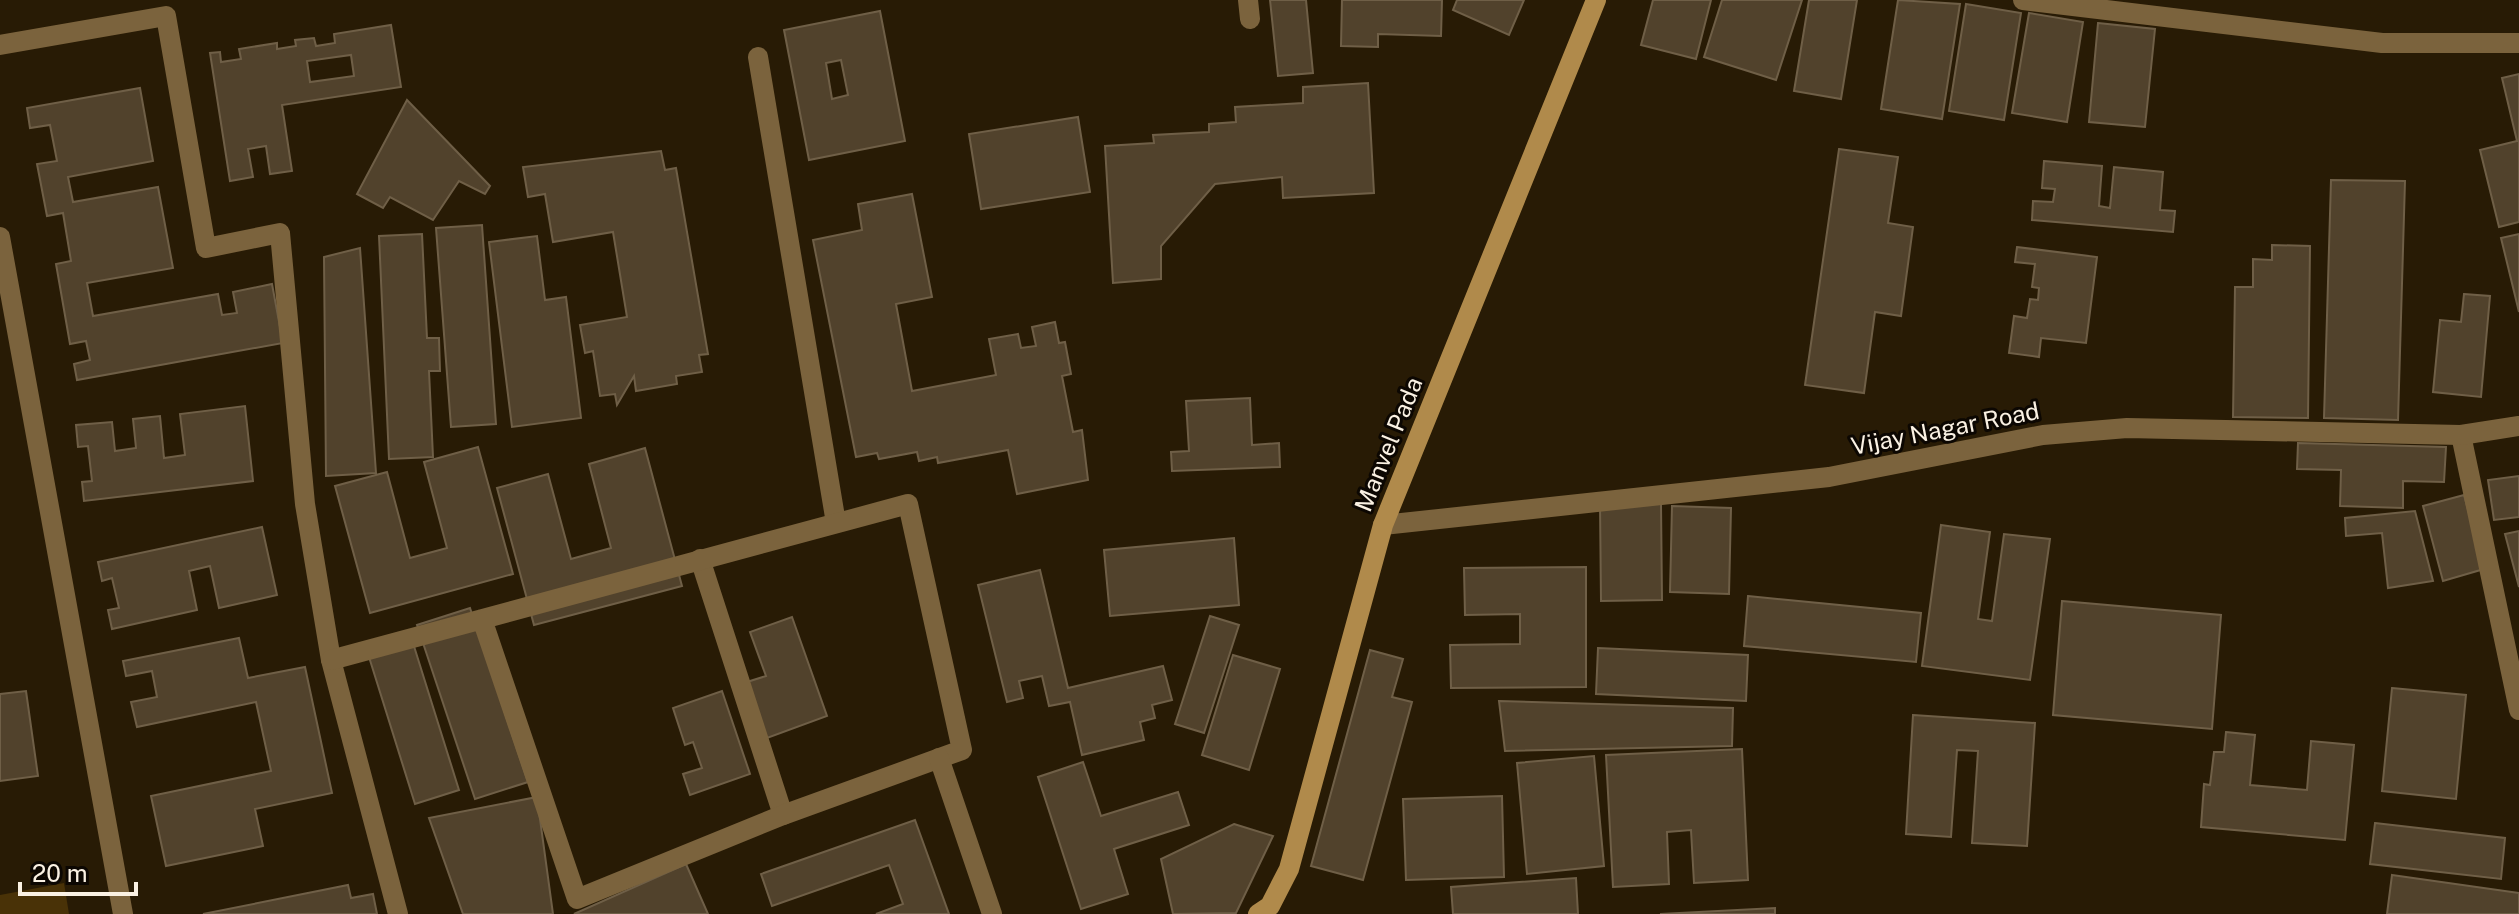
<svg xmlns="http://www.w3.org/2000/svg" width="2519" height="914" font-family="'Public Sans',sans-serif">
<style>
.green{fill:#493207}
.building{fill:#51422c;stroke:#6f5f47;stroke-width:2;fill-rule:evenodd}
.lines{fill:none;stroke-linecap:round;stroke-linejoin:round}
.minor{stroke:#7b633d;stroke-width:20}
.tertiary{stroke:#7b633d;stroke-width:20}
.secondary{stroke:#b08a4b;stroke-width:20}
.labels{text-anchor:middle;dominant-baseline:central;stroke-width:6;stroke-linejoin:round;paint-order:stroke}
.street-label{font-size:24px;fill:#faf1e3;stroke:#0c0702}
</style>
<rect width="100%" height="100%" fill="#281b05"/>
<polygon class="green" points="64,883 69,914 0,914 0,895"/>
<g class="building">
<polygon points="1270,0 1306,0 1313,73 1278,76"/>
<polygon points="1342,0 1442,0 1441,36 1378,34 1378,47 1341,46"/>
<polygon points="1457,0 1524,0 1509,35 1453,10"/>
<polygon points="1653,0 1711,0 1696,59 1641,45"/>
<polygon points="1722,0 1802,0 1776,80 1704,57"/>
<polygon points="1809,0 1857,0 1841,99 1794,91"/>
<polygon points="1898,0 1960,4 1942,119 1881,109"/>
<polygon points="1966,4 2021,13 2004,120 1949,111"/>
<path d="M880 11 905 141 809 160 784 30ZM841 60 848 95 832 99 826 63Z"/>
<polygon points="2029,13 2083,22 2067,122 2012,113"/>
<polygon points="2098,23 2155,29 2145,127 2089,122"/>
<path d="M391 25 401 87 282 105 292 171 270 174 266 146 248 149 253 177 230 181 210 53 220 52 221 62 241 59 239 49 277 43V49L296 46 295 40 314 38 316 46 335 43 334 34ZM351 55 354 76 310 82 307 61Z"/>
<polygon points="2519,74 2519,222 2499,227 2480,150 2517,141 2502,78"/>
<polygon points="1368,83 1374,193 1283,198 1282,177 1215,184 1161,246 1161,279 1113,283 1105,146 1154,143 1153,135 1209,132 1209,124 1236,122 1235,107 1303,103 1303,87"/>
<polygon points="140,88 153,161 68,177 73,202 158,187 173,268 87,283 93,316 218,294 222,315 237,313 233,292 272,284 283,343 77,380 74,364 90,360 86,341 70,344 56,264 71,261 63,213 47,216 37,164 57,161 50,125 30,128 27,108"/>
<polygon points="407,100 490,186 485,194 459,181 433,220 390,197 383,208 357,194"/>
<polygon points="1078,117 1090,192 981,209 969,134"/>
<polygon points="1839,149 1898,157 1888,223 1913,227 1901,316 1875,312 1864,393 1805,385"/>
<polygon points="661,151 665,170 676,168 708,354 699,355 702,372 676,376 677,384 636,391 634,376 617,405 615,394 600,396 593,351 585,353 580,325 627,317 613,232 553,242 545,194 528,197 523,167"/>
<polygon points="2044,161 2102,166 2099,206 2110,208 2114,167 2163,172 2160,210 2175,211 2173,232 2032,220 2033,201 2053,202 2055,189 2042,188"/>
<polygon points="2331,180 2405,181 2398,420 2324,418"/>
<polygon points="912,194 932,297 896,304 912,391 996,375 989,339 1018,334 1021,348 1036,346 1032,327 1055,322 1059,343 1065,342 1071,374 1062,376 1073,432 1082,430 1088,480 1017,494 1008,450 938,463 937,457 919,461 917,452 879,459 877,453 856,457 813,240 862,230 858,204"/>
<polygon points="482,225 496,424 451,427 436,228"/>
<polygon points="422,234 427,338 439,338 440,371 429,371 433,457 389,459 379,236"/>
<polygon points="2519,234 2519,312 2501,238"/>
<polygon points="537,236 545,300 566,297 581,418 512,427 489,242"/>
<polygon points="2272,245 2310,246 2308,418 2233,417 2235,287 2253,287 2253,259 2272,260"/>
<polygon points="2017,247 2097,257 2086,343 2041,338 2039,357 2009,353 2014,316 2027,318 2030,299 2038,300 2039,288 2032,287 2035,264 2015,262"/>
<polygon points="360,248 376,473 326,476 324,257"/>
<polygon points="2464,294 2490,296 2481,397 2433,392 2440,320 2461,322"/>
<polygon points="1250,398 1252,445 1279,443 1280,467 1172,471 1171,452 1189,451 1186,401"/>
<polygon points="245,406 253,481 84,501 82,482 92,481 88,446 78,447 76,425 112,422 115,451 136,448 133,419 160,416 164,458 185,455 180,414"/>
<polygon points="2298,443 2446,447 2444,482 2403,481 2403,508 2340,506 2341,470 2297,469"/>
<polygon points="478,447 513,574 370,613 335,486 387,472 410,558 447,548 424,462"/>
<polygon points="645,448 682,586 534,625 497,488 548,474 571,559 611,548 589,464"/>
<polygon points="2519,476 2519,517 2494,520 2488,480"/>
<polygon points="2464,495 2484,569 2443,581 2423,506"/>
<polygon points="1600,504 1661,504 1662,600 1601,601"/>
<polygon points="1672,506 1731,508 1729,594 1670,592"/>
<polygon points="2415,511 2433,581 2388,588 2382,533 2346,536 2345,518"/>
<polygon points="1941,525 1990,532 1978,619 1992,621 2004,534 2050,539 2030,680 1922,666"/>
<polygon points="262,527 277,595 219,608 210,566 189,571 197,610 112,629 108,610 119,608 112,578 102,581 98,562"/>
<polygon points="2519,531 2519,587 2505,534"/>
<polygon points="1234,538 1239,605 1110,616 1104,550"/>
<polygon points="1586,567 1586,687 1451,688 1450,645 1520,644 1520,614 1465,615 1464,568"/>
<polygon points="1040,570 1068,688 1163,666 1172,700 1152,705 1155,718 1140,722 1144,740 1082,755 1070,702 1049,706 1042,676 1019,681 1023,698 1007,702 978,585"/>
<polygon points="1748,596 1921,613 1916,662 1744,646"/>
<polygon points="2062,601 2221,615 2212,729 2053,715"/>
<polygon points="470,608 528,782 475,799 417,625"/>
<polygon points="1210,616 1239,625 1204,733 1175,724"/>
<polygon points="792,617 827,716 767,738 747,682 766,676 750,632"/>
<polygon points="239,638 248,678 305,667 332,793 255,809 263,846 166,866 151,796 271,771 256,702 137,727 131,702 157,697 152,671 126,676 123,661"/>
<polygon points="413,643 459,790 415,804 369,657"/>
<polygon points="1598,648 1748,655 1746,701 1596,694"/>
<polygon points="1370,650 1403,659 1392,697 1412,702 1363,880 1311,866"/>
<polygon points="1233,655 1280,669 1249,770 1202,755"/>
<polygon points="2392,688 2466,695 2456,799 2382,791"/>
<polygon points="26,691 38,776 0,781 0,694"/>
<polygon points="722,691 750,774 690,795 683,774 702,768 693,742 685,745 673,708"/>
<polygon points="1499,701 1733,708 1732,746 1505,751"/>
<polygon points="1913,715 2035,723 2027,846 1972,843 1978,751 1957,750 1951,837 1906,834"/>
<polygon points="2226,732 2255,735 2250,785 2307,790 2311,741 2354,745 2345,840 2201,827 2204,784 2210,785 2214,752 2224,752"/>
<polygon points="1742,749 1748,880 1694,883 1691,830 1667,832 1669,884 1613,887 1606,755"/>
<polygon points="1594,756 1604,866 1527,874 1517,763"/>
<polygon points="1083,762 1101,816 1178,792 1189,825 1114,849 1128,894 1081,909 1038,777"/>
<polygon points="1502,796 1504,877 1406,880 1403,799"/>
<polygon points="537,797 553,914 463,914 429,818"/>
<polygon points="915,820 949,914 876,914 903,904 889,865 772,906 761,874"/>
<polygon points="2375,823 2505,838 2501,879 2370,864"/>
<polygon points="1234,824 1273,836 1236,913 1173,914 1161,859"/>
<polygon points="686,864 708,914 574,914"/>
<polygon points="2392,875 2519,893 2519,914 2387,914"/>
<polygon points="1576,878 1578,914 1453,914 1451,887"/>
<polygon points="348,885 351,898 373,894 377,914 203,914"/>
<polygon points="1775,908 1775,914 1660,914"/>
</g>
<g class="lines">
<g class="minor">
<polyline points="1248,0 1250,19"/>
<polyline points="2023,0 2382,43 2519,43"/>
<polyline points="0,45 166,16 206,248 280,233 305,504 331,660 398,914"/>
<polyline points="758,57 836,523"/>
<polyline points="0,237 123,914"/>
<polyline points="2461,435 2519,710"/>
<polyline points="700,559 783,815"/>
<polyline points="331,660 908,504 962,750 783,815 577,899 482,619"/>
<polyline points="939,758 992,914"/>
</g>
<polyline class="tertiary" points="1383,525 1829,477 2043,435 2127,428 2461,435 2519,426"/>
<polyline class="secondary" points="1258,914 1270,906 1289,869 1383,525 1596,0"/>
</g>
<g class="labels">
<g class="street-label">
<text transform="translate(1945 428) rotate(-11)">Vijay Nagar Road</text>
<text transform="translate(1388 444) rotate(-68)">Manvel Pada</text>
</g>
</g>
<path d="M20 882v12h116v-12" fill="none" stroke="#faf1e3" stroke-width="4"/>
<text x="32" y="882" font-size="24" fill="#faf1e3" stroke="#0c0702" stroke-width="6" paint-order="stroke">20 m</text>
</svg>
